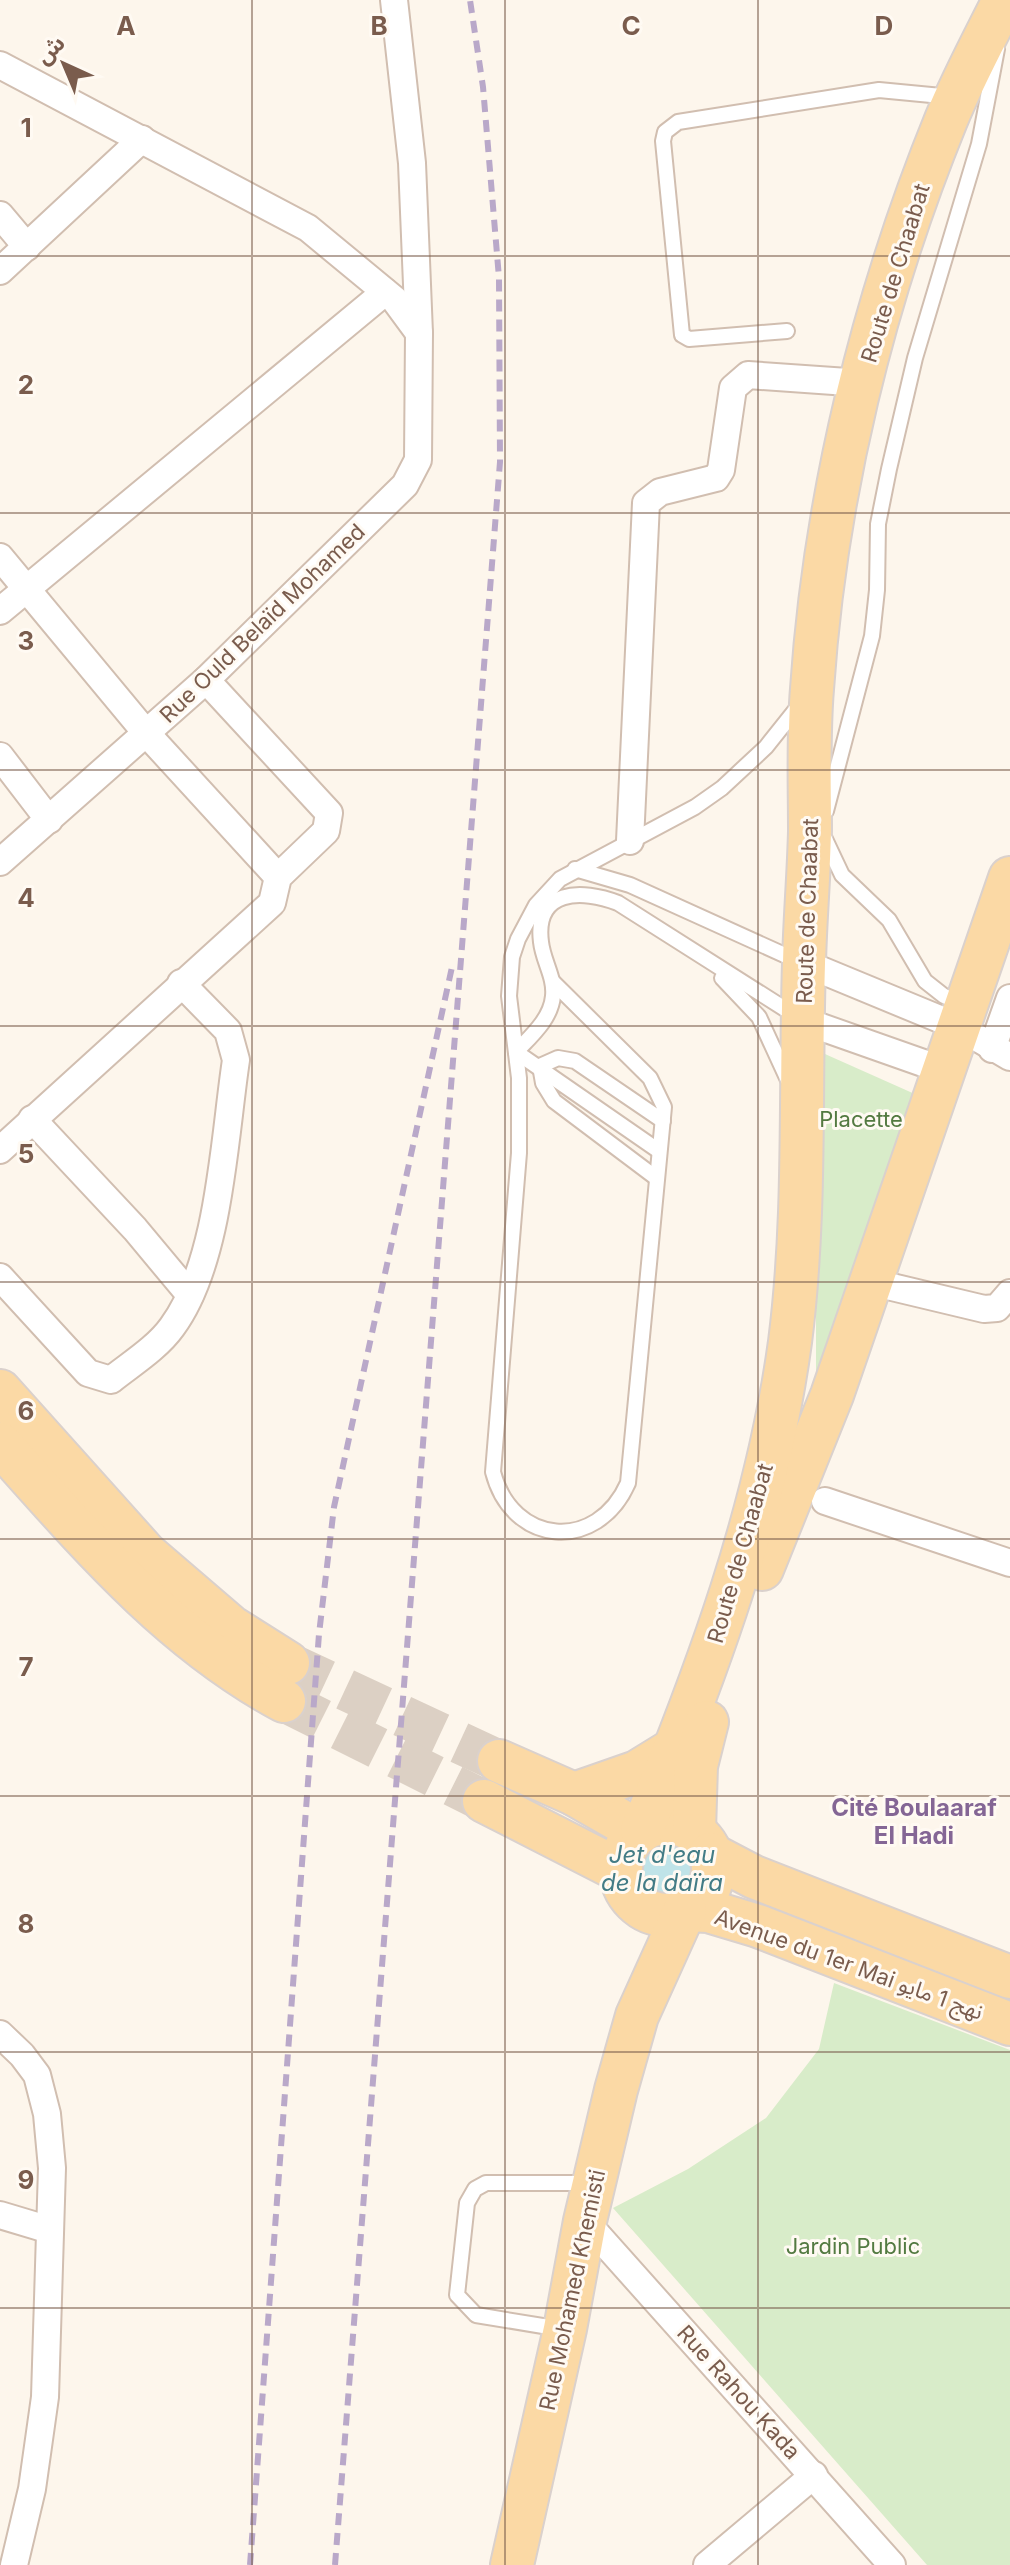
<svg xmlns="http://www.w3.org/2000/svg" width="1010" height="2565" font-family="Inter,'Noto Sans Arabic',sans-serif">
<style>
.green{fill:#d8ecc9}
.water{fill:#bfe3e8;stroke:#a5d3da;stroke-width:2}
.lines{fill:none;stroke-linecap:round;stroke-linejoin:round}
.primary-tunnel{stroke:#dcd0c4;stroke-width:42;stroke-dasharray:42 21;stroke-linecap:butt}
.service-casing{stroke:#d1beb0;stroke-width:18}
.minor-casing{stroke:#d1beb0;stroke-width:30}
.primary-casing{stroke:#dad1cd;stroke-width:46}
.service{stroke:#fff;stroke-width:14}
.minor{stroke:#fff;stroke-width:26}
.primary{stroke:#fbd9a5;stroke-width:42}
.rail{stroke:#b9a8c9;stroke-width:6;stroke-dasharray:12 8;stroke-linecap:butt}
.grid{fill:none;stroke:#7a5c4d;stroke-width:2;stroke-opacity:0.55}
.labels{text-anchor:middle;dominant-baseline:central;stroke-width:6;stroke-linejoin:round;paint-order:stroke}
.street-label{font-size:22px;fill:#7a5c4d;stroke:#fffaf3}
.park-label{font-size:22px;fill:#537a41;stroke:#fffaf3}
.neighbourhood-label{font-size:24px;font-weight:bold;fill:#846695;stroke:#fffaf3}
.water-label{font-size:24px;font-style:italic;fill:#437c86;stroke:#fffaf3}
.grid-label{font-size:26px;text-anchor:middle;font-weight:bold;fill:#7a5c4d;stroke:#fffaf3;stroke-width:6;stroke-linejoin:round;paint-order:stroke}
</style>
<rect width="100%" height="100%" fill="#fdf6ec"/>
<g class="green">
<polygon points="816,1050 917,1095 816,1392"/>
<polygon points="834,1983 1010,2050 1010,2565 927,2565 613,2208 688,2169 766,2118 819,2049"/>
</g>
<circle class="water" cx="663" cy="1867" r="33"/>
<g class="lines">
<g class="primary-tunnel">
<polyline points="288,1663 499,1761"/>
<polyline points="284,1701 484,1801"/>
</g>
<g class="service-casing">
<g id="service">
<polyline points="787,331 689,339 682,335 663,141 665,132 678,122 879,90 952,97"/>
<polyline points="826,811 872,636 877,590 878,524 889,469 915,358 979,144 997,49"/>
<polyline points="825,839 842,875 889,920 925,981 944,996 962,1003"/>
<polyline points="575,869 630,885 800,962"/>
<polyline points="722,978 759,1017 788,1080"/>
<path d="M553 982 650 1078 664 1107 628 1483C597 1553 512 1546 493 1472L519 1153V1078L509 996 512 957 518 939 536 905 560 879 695 807 722 788 766 747 801 703"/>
<path d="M516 1052C531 1036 551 1019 553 996 555 977 543 961 541 942 534 889 582 889 618 903L796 1016"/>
<polyline points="516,1052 659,1151"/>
<polyline points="655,1177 554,1101 543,1083 540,1066 558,1058 575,1061 663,1121"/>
<polyline points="561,2329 476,2315 457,2295 467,2203 475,2189 486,2183 589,2183"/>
</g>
</g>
<g class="minor-casing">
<g id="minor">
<polyline points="0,65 308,228 394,299 419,333"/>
<polyline points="0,215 27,247"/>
<polyline points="0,271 142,139"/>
<polyline points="0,557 147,734 278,877"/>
<polyline points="0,611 385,292"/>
<polyline points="0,756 49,820"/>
<polyline points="630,841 646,503 660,492 716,478 721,470 733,388 748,375 862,383"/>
<polyline points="0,862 206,680 405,485 418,460 419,333 412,163 394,0"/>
<polyline points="804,963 959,1027 1010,1057"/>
<polyline points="804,1021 943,1070"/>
<polyline points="992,1049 1010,998"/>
<polyline points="32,1119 135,1229 190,1295"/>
<polyline points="0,1150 272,903 278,877 326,831 329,813 206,680"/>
<path d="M0 1277 88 1373 111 1380C131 1364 157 1348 172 1327 220 1262 224 1139 236 1060L228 1031 181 983"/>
<polyline points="871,1282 984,1309 997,1308 1010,1293"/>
<polyline points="825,1501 1010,1563"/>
<polyline points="0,2034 22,2055 37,2075 47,2114 52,2168 45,2397 32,2489 14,2565"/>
<polyline points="0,2215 50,2230"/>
<polyline points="585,2221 892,2565"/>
<polyline points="707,2565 814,2475"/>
</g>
</g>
<g class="primary-casing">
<g id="primary">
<polyline points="0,1391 146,1554 231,1627 288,1663"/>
<path d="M0 1444C86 1540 169 1639 284 1701"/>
<polyline points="762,1569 832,1395 1010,878"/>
<polyline points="499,1761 574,1794 640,1832"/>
<polyline points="574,1794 637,1772 676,1748"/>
<polyline points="484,1801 621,1871"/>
<circle cx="667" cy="1869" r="46"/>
<path d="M642 1830C707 1672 767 1512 790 1342 806 1217 800 1089 804 963 805 919 809 875 810 831 810 784 808 736 812 689 825 496 873 299 946 120 963 79 984 40 1004 0"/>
<polyline points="694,1831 696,1766 707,1722"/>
<polyline points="710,1854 754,1877 1010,1977"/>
<polyline points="687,1910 708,1911 758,1926 1010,2024"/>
<polyline points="512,2565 565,2329 585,2221 616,2090 637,2016 685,1910"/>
</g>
</g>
<use href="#service" class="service"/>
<use href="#minor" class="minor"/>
<use href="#primary" class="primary"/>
<g class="rail">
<polyline points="250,2565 319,1634 334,1507 452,967"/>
<polyline points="335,2565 500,462 499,278 483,87 470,0"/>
</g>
</g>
<path class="grid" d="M252 0V2565M505 0V2565M758 0V2565M0 256H1010M0 513H1010M0 770H1010M0 1026H1010M0 1282H1010M0 1539H1010M0 1796H1010M0 2052H1010M0 2308H1010"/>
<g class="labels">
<g class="street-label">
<text transform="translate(895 273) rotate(-73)">Route de Chaabat</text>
<text transform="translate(262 623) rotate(-44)">Rue Ould Belaïd Mohamed</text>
<text transform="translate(807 911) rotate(-88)">Route de Chaabat</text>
<text transform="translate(740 1553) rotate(-74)">Route de Chaabat</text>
<text transform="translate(849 1964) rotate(20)">Avenue du 1er Mai نهج 1 مايو</text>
<text transform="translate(572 2290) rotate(-78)">Rue Mohamed Khemisti</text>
<text transform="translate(739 2392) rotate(48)">Rue Rahou Kada</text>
</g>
<g class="park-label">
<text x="861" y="1119">Placette</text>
<text x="853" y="2246">Jardin Public</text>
</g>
<g class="neighbourhood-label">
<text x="914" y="1807">Cité Boulaaraf<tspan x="914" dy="28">El Hadi</tspan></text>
</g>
<g class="water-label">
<text x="662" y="1854">Jet d'eau<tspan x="662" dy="28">de la daïra</tspan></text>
</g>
</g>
<g class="grid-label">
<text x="126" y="35">A</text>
<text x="379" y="35">B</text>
<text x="631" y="35">C</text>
<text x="884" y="35">D</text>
<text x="26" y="137">1</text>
<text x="26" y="394">2</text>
<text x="26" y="650">3</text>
<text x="26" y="907">4</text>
<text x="26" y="1163">5</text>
<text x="26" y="1420">6</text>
<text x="26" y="1676">7</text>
<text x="26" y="1933">8</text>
<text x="26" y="2189">9</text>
</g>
<g transform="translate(64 64) rotate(316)" stroke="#fffaf3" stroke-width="6" paint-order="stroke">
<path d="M0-6L14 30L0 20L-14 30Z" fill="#7a5c4d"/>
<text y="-12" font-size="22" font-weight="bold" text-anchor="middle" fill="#7a5c4d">ش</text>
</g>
</svg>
